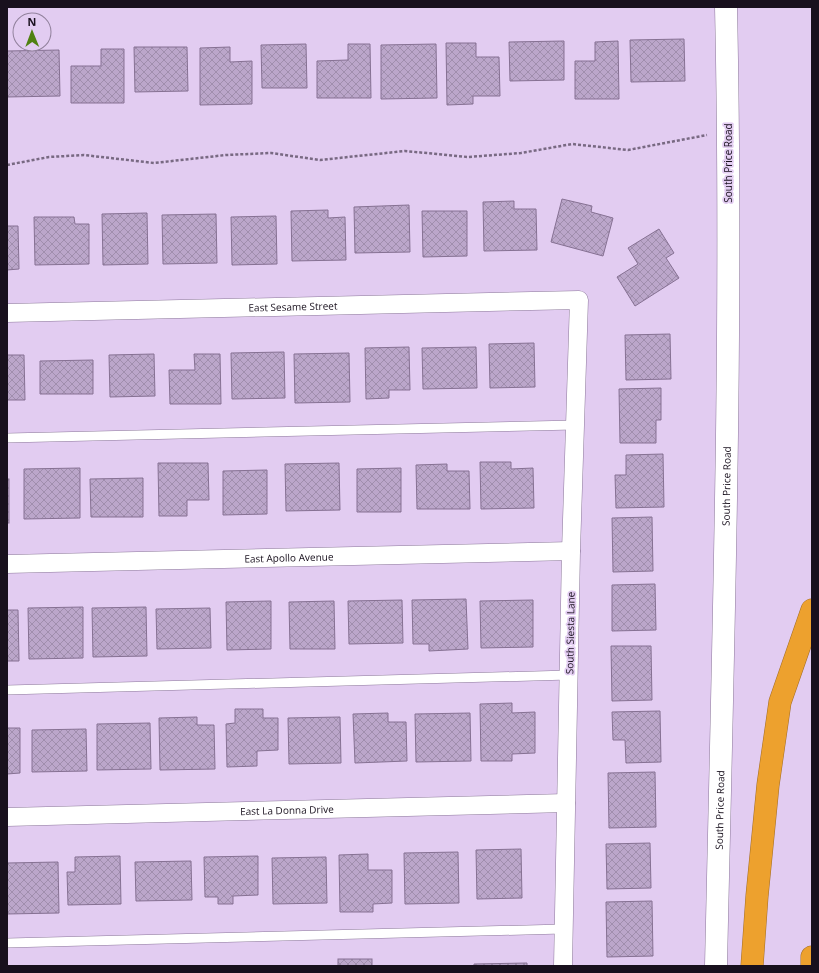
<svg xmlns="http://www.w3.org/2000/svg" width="819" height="973" font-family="'Open Sans',sans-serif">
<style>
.building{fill:url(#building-cross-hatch);stroke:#867193}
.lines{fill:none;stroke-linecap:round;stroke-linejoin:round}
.service-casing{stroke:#8c789a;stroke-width:10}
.minor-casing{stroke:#8c789a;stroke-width:19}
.secondary-casing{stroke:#8c789a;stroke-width:23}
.motorway-casing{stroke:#a26e28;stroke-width:23}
.path{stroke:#786982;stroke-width:2.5;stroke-dasharray:3 2;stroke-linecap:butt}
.service{stroke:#fff;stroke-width:9}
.minor{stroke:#fff;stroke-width:18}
.secondary{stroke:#fff;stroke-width:22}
.motorway{stroke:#eda12e;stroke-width:22}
.labels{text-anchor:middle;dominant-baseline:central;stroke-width:3.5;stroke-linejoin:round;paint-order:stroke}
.street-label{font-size:10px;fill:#18101d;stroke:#e2ccf1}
</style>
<defs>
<pattern id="building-cross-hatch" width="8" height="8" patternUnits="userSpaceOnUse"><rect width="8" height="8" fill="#bba6ca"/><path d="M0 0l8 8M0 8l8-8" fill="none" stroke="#a08ead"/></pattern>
</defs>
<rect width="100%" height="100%" fill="#e2ccf1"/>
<g class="building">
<polygon points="684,39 685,81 631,82 630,40"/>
<polygon points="564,41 564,80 510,81 509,42"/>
<polygon points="618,41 619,99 575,99 575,61 595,61 595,42"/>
<polygon points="446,43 476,43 476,57 499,57 500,96 473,96 473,104 447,105"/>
<polygon points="306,44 307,88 262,88 261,45"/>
<polygon points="348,44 370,44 371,98 317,98 317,61 348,60"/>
<polygon points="436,44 437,98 381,99 381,45"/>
<polygon points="134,47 187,47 188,91 135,92"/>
<polygon points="230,47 230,62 252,61 252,104 200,105 200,48"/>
<polygon points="101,49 124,49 124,103 71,103 71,66 101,66"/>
<polygon points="59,50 60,96 7,97 7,51"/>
<polygon points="562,199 592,206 591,212 613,218 603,256 551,242"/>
<polygon points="514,201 514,209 536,209 537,250 484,251 483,202"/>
<polygon points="409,205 410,252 355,253 354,207"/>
<polygon points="328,210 328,218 345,217 346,260 292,261 291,211"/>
<polygon points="422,211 467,211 467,256 423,257"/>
<polygon points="147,213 148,264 103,265 102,214"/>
<polygon points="216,214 217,263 163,264 162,215"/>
<polygon points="276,216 277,264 232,265 231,217"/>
<polygon points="34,217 74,217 75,224 89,224 89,264 35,265"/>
<polygon points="7,226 18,226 19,269 7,270"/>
<polygon points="659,229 674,253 666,258 679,278 635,306 617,277 638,264 628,248"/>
<polygon points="670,334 671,379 626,380 625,335"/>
<polygon points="534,343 535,387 490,388 489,344"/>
<polygon points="409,347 410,390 389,390 389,398 366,399 365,348"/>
<polygon points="476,347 477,388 423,389 422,348"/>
<polygon points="284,352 285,398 232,399 231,353"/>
<polygon points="349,353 350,402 295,403 294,354"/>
<polygon points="154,354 155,396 110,397 109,355"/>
<polygon points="194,354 220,354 221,404 170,404 169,370 195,370"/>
<polygon points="7,355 24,355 25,400 7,400"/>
<polygon points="93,360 93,394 40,394 40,361"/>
<polygon points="661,388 661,420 656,420 656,443 620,443 619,389"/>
<polygon points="663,454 664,507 616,508 615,475 626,475 626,455"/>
<polygon points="480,462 511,462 511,469 533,468 534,508 481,509"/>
<polygon points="158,463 208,463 209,500 187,500 187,516 159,516"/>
<polygon points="339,463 340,510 286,511 285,464"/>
<polygon points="447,464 447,471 469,471 470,509 417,509 416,465"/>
<polygon points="80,468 80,518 24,519 24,469"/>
<polygon points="401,468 401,512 357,512 357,469"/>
<polygon points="267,470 267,514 223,515 223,471"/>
<polygon points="143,478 143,517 91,517 90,479"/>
<rect x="7" y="479" width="2" height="44"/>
<polygon points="652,517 653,571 613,572 612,518"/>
<polygon points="655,584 656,630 612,631 612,585"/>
<polygon points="466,599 468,649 429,651 429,644 413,644 412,600"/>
<polygon points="402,600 403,643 349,644 348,601"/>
<polygon points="533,600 533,647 481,648 480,601"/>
<polygon points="271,601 271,649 227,650 226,602"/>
<polygon points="334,601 335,649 290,649 289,602"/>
<polygon points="83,607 83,658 29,659 28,608"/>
<polygon points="146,607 147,656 93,657 92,608"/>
<polygon points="210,608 211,648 157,649 156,609"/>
<polygon points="7,610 18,610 19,661 7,661"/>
<polygon points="611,646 651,646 652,700 612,701"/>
<polygon points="512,703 512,713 535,712 535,753 512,754 512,761 481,761 480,704"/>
<polygon points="235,709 263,709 263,718 278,718 278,750 257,751 257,766 227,767 226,724 235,723"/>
<polygon points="660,711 661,762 626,763 625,740 613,740 612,712"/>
<polygon points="388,713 388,722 406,722 407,761 355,763 353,714"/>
<polygon points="470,713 471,761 416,762 415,714"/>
<polygon points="197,717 197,725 214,725 215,769 160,770 159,718"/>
<polygon points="340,717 341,763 289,764 288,718"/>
<polygon points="150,723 151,769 97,770 97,724"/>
<polygon points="7,728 20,728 20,773 7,774"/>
<polygon points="86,729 87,771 32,772 32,730"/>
<polygon points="655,772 656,827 609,828 608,773"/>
<polygon points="650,843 651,888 607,889 606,844"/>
<polygon points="521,849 522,898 477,899 476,850"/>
<polygon points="458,852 459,903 405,904 404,853"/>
<polygon points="368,854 368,870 392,870 392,903 373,904 373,912 340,912 339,855"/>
<polygon points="120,856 121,904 68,905 67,872 75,872 75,857"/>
<polygon points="258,856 258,895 233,896 233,904 218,904 218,897 205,897 204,857"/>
<polygon points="326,857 327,903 273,904 272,858"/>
<polygon points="191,861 192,900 136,901 135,862"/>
<polygon points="58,862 59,913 7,914 7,863"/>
<polygon points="652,901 653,956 607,957 606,902"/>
<rect x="338" y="959" width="34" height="7"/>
<polygon points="527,963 527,966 474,966 474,964"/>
</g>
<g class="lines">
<g class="service-casing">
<g id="service">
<polyline points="7,438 575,425"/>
<polyline points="7,690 569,675"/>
<polyline points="7,943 563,929"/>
</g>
</g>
<g class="minor-casing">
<g id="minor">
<path id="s1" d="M7 313 579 300 571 551 563 966"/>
<path id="s2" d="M7 564 571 551"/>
<path id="s3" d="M7 817 566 803"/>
</g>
</g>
<g class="secondary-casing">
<g id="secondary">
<path id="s4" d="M716 966C723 646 733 327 726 7"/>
</g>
</g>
<g class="motorway-casing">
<g id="motorway">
<polyline points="752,966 757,896 768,785 780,702 812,610"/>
<polyline points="812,966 812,957"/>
</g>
</g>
<polyline class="path" points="7,165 49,157 84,155 154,163 226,155 271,153 320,160 405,151 468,157 521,153 572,144 628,150 707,135"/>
<use href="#service" class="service"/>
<use href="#minor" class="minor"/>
<use href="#secondary" class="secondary"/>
<use href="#motorway" class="motorway"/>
</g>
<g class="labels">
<g class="street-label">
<text transform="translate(728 163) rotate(-90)">South Price Road</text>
<text stroke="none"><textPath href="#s1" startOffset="286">East Sesame Street</textPath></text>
<text stroke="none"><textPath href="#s4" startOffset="480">South Price Road</textPath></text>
<text stroke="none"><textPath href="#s2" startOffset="282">East Apollo Avenue</textPath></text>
<text transform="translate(570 633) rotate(-89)">South Siesta Lane</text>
<text stroke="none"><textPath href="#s3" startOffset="280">East La Donna Drive</textPath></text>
<text stroke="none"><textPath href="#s4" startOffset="156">South Price Road</textPath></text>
</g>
</g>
<rect width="819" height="973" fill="none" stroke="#18101d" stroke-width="16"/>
<g transform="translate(32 32) rotate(359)"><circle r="19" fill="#e2ccf1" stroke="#91819c"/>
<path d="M0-3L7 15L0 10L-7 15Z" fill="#508111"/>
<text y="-6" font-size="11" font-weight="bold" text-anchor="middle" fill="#18101d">N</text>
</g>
</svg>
